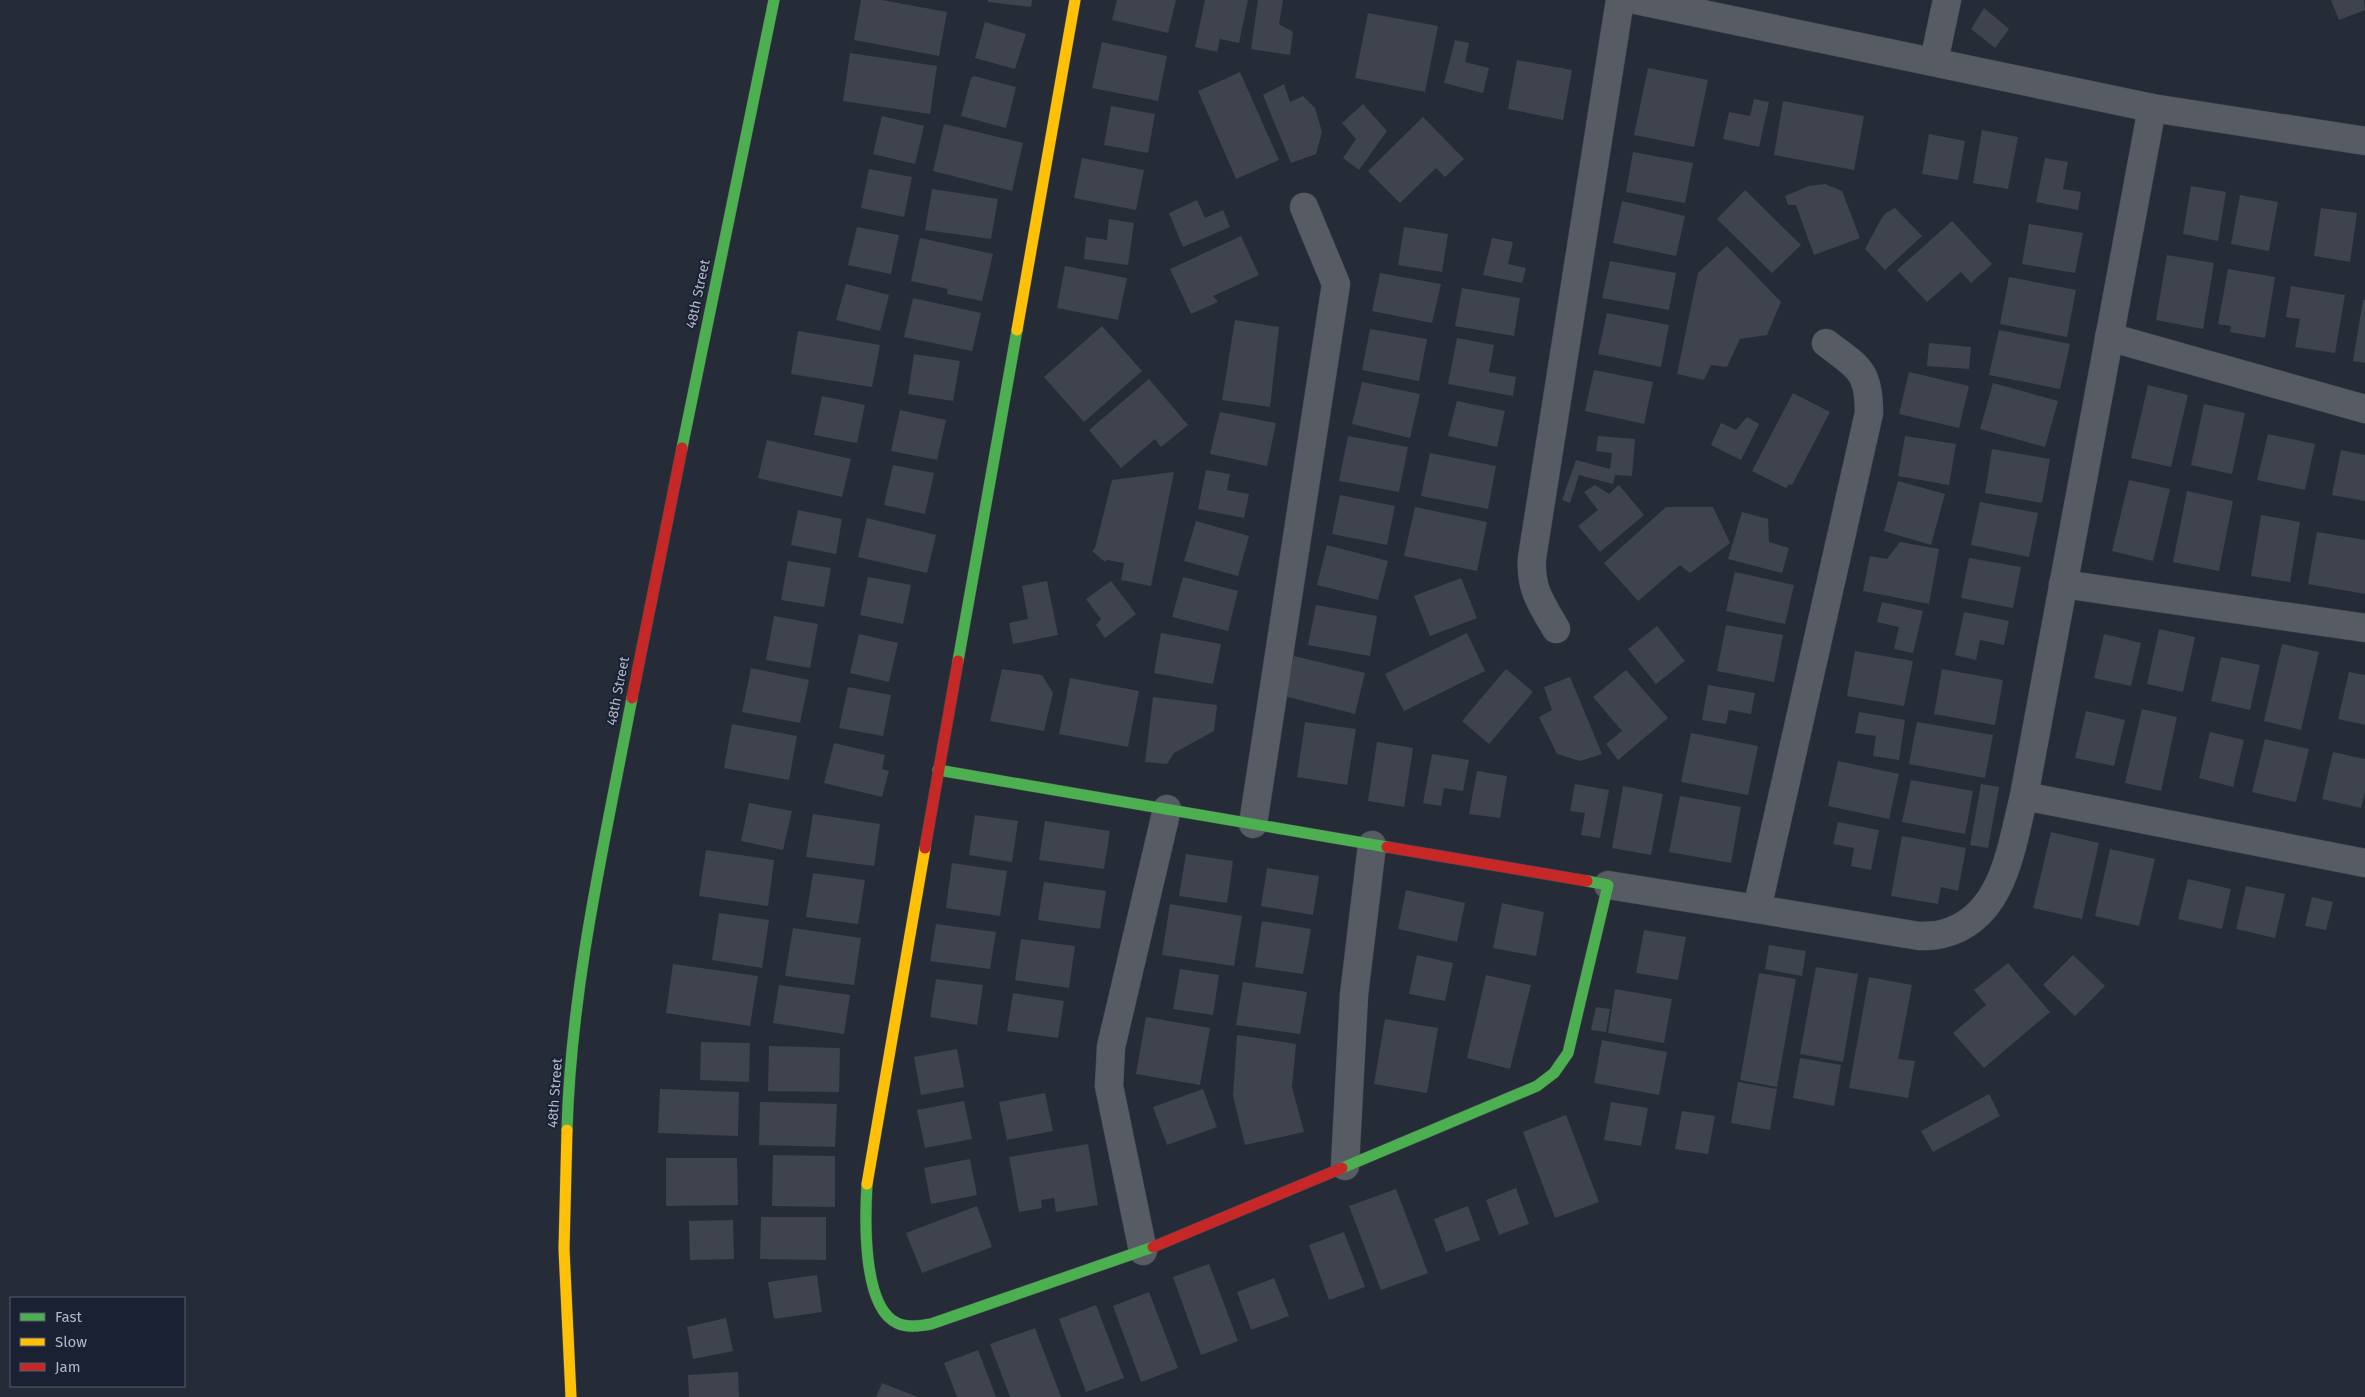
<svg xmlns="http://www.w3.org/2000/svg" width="2365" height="1397" font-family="'Fira Sans',sans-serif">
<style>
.building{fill:#3e434d}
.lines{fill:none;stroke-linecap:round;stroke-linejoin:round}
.street-casing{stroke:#444750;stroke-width:29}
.fast-casing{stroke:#444750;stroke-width:12}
.slow-casing{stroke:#444750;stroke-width:12}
.jam-casing{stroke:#444750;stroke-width:12}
.street{stroke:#575b64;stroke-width:28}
.fast{stroke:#4caf50;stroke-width:11}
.slow{stroke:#ffc107;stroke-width:11}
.jam{stroke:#c62828;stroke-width:11}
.labels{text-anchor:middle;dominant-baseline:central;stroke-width:4;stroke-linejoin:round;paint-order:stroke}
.street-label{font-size:14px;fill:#b0b7c9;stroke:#1a2132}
</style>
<rect width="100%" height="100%" fill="#262c37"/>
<g class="building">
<polygon points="861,0 882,0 947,12 939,56 854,40"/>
<polygon points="988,0 1032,0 1031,7 988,2"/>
<polygon points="1117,0 1176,0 1168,33 1112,20"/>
<polygon points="1205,0 1248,0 1239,43 1220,39 1217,52 1195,47"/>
<polygon points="1258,0 1283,0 1279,24 1293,32 1290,55 1251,49"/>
<polygon points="2331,0 2364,0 2365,10 2339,20"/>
<polygon points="1984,8 2009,29 1995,48 1971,29"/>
<polygon points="1368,13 1438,26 1425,92 1355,78"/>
<polygon points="985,22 1026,34 1015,69 975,58"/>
<polygon points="1455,40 1469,43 1465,62 1489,68 1483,93 1444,83"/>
<polygon points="1102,42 1167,56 1158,101 1092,88"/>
<polygon points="850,53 937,66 930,114 843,101"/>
<polygon points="1517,60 1572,70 1563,120 1508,109"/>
<polygon points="1648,68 1708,80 1694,147 1634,135"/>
<polygon points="1240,72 1279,160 1236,179 1198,91"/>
<polygon points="974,76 1016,87 1006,128 961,116 971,78"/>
<polygon points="1284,84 1290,102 1303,96 1315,108 1322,132 1316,154 1291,163 1263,95"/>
<polygon points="1754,99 1769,102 1759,147 1723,139 1729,112 1750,116"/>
<polygon points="1783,101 1864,116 1854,170 1774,155"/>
<polygon points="1363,104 1387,131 1359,170 1343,158 1356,139 1342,123"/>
<polygon points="1111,106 1155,114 1148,153 1104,145"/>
<polygon points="882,116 924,126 915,164 873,154"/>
<polygon points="1423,117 1464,159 1445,177 1436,168 1400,203 1368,171"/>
<polygon points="944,124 1023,143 1012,191 933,171"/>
<polygon points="1982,130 2018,137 2008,189 1973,183"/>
<polygon points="1929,134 1965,141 1958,180 1922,174"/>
<polygon points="1633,152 1693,163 1685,203 1626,192"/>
<polygon points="1082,158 1144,170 1136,210 1074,198"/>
<polygon points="2045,158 2068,162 2063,189 2081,192 2078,210 2036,202"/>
<polygon points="869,169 912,177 904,217 861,208"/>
<polygon points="1825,184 1842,191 1860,238 1814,255 1796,205 1788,205 1785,196 1809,186"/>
<polygon points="2191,186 2226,192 2218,241 2183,234"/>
<polygon points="932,189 998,199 991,239 925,230"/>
<polygon points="1745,190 1801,245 1772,273 1717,219"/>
<polygon points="2240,195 2278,202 2269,251 2231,244"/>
<polygon points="1197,200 1205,218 1223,210 1230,227 1183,247 1169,213"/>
<polygon points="1622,201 1685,216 1676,256 1613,243"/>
<polygon points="1895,208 1922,236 1885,270 1865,249 1881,219 1886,213"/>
<polygon points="2321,208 2357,213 2350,262 2314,256"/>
<polygon points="1109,219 1134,223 1128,265 1084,259 1086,237 1107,240"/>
<polygon points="1952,221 1992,264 1971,283 1961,272 1927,302 1897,270"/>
<polygon points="2029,224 2083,233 2075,273 2022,264"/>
<polygon points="857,227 899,235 891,274 848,265"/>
<polygon points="1404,227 1448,234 1442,272 1398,265"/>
<polygon points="1241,236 1259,275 1213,296 1218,302 1191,314 1170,269"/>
<polygon points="920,238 993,254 982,301 947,294 948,289 911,281"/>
<polygon points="1492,238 1513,242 1508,264 1526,268 1522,283 1483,275"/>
<polygon points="1727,246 1781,302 1767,335 1740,339 1727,367 1711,365 1704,380 1677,374 1698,273"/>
<polygon points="2167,255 2214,263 2203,329 2156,320"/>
<polygon points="1610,261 1676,273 1669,310 1602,298"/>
<polygon points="1065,266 1127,278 1118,320 1057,308"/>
<polygon points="2228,269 2275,277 2265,338 2230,332 2231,326 2218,324"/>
<polygon points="1380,273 1441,284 1432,323 1372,311"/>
<polygon points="2009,277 2076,290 2067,337 2000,324"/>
<polygon points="846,284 889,295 880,331 836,320"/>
<polygon points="2291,286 2345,295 2335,353 2295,347 2300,319 2286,317"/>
<polygon points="1462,288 1520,298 1514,336 1455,326"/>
<polygon points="913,298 981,313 972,351 904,337"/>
<polygon points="2363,300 2365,300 2365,363 2353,361"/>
<polygon points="1607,313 1669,325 1661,367 1598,354"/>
<polygon points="1235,320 1279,327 1270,407 1222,400"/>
<polygon points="1102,326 1142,371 1084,422 1044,377"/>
<polygon points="1370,329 1427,339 1419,381 1362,370"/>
<polygon points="1999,330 2070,344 2060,389 1989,375"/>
<polygon points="798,331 880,345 872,387 791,374"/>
<polygon points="1457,338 1494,345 1489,372 1516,377 1513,396 1448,384"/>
<polygon points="1929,343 1971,347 1969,369 1927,366"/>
<polygon points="914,354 960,361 953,401 908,394"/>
<polygon points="1594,370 1653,382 1644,424 1585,411"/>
<polygon points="1909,372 1969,386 1959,428 1899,414"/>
<polygon points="1149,379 1188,425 1161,447 1155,439 1121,468 1089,430"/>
<polygon points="1362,382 1420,394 1410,438 1352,424"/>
<polygon points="1993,383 2058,401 2045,447 1980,429"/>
<polygon points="2148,385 2188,395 2171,467 2131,458"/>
<polygon points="1793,393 1830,412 1792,485 1789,484 1786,488 1752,471"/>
<polygon points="822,396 865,405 857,443 814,435"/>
<polygon points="1457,401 1505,411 1497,447 1448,436"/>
<polygon points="2204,404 2245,413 2232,474 2191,465"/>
<polygon points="900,410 946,420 937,460 891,451"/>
<polygon points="1220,412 1276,423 1267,466 1210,454"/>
<polygon points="1747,417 1759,424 1741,460 1711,445 1721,423 1736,430"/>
<polygon points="2268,434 2315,444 2305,490 2257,480"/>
<polygon points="1348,436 1408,447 1399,492 1339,481"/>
<polygon points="1598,436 1635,439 1632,476 1615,475 1613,484 1579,475 1570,503 1562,500 1576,460 1610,469 1612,453 1596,451"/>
<polygon points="1905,436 1956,444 1949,485 1898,476"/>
<polygon points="767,440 851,459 842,497 758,478"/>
<polygon points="1992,449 2050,459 2042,503 1985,493"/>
<polygon points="2341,450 2365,455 2365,501 2332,495"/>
<polygon points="1430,453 1496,466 1488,509 1421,496"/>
<polygon points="893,465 934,473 925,514 884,505"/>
<polygon points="1206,470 1230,474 1227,490 1249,494 1244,518 1198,509"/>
<polygon points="1174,472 1151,586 1121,580 1124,563 1107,560 1105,562 1092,551 1095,548 1112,480"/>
<polygon points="2129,480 2170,489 2153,561 2112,551"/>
<polygon points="1898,481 1945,494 1931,545 1884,531"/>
<polygon points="1595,485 1609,494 1619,485 1644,515 1600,552 1578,526 1598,510 1584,492"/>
<polygon points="2187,491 2233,501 2219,571 2173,562"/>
<polygon points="1340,495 1395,506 1387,545 1332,534"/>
<polygon points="1980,502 2038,513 2029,557 1971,545"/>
<polygon points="1415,507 1487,522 1477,571 1404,556"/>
<polygon points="1666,507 1713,507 1730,543 1690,573 1680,565 1638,601 1604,563"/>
<polygon points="798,510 842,519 836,554 791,545"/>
<polygon points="1742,512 1768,519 1769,542 1789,548 1782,573 1728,559"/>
<polygon points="2261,515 2300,522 2290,582 2251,576"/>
<polygon points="867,518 936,535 927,573 858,557"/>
<polygon points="1196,521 1249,536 1238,576 1184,561"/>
<polygon points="2317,532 2365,540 2365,594 2308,584"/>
<polygon points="1900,542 1939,549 1929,604 1863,591 1870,556 1887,559"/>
<polygon points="1327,545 1388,561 1378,600 1317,585"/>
<polygon points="1969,558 2021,567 2013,608 1961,598"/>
<polygon points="788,561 831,568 824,607 781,600"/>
<polygon points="1735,572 1794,585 1785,624 1726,611"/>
<polygon points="868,577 911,585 903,624 860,615"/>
<polygon points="1183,577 1238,591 1228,631 1172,617"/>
<polygon points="1461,578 1477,618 1430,636 1414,596"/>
<polygon points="1047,581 1058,635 1013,644 1009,623 1028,619 1022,586"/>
<polygon points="1111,581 1136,614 1105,638 1096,625 1101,619 1086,599"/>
<polygon points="1882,602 1923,611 1913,653 1894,649 1899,627 1877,622"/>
<polygon points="1316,605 1377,616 1370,656 1308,645"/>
<polygon points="1964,612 2009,621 2004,645 1980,640 1976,660 1955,655"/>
<polygon points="774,616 818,624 810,668 766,660"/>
<polygon points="1726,625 1783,635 1774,682 1717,671"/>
<polygon points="1657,626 1685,661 1656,684 1628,649"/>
<polygon points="2159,629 2195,637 2183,692 2147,684"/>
<polygon points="1161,633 1221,644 1213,684 1154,673"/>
<polygon points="1467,633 1485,671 1404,711 1385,674"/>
<polygon points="859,634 898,643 889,682 850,673"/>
<polygon points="2104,634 2141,643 2131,686 2094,678"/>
<polygon points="2282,644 2319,652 2301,730 2264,721"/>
<polygon points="1855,651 1913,661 1904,706 1847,696"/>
<polygon points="1294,656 1365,673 1355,714 1284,696"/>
<polygon points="2221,657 2260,665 2250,710 2211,701"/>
<polygon points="751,668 809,680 800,723 742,712"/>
<polygon points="1002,669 1042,675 1053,693 1044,731 990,721"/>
<polygon points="1506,669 1533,692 1489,744 1462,721"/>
<polygon points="1942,669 2003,680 1995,725 1934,714"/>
<polygon points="1626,670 1668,718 1618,760 1606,744 1622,731 1593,697"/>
<polygon points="2349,672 2365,675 2365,725 2338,719"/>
<polygon points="1570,677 1602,754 1580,761 1557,754 1539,717 1552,710 1544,687"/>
<polygon points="1070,678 1139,691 1128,747 1059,734"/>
<polygon points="1708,685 1755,693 1751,714 1729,710 1726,724 1702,720"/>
<polygon points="848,687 891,695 883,736 839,728"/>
<polygon points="1153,697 1217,705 1214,731 1174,753 1167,764 1145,762"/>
<polygon points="2142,709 2177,717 2161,791 2125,783"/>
<polygon points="2086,711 2125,720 2114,766 2075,758"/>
<polygon points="1859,712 1905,720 1899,760 1873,756 1876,736 1855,733"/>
<polygon points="1305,722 1356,729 1347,785 1297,777"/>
<polygon points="1917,722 1993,735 1985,778 1909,764"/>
<polygon points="732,724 797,736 789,780 724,768"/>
<polygon points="2210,732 2244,740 2233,787 2199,778"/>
<polygon points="1691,733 1758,746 1748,795 1681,782"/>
<polygon points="2265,739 2309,749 2296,802 2252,792"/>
<polygon points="1377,742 1413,748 1404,807 1368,801"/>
<polygon points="834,743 885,755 882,769 889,771 882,797 824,783"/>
<polygon points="2333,752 2365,759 2365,792 2361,808 2322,799"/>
<polygon points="1432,754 1469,760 1463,791 1444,788 1441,806 1423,803"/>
<polygon points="1838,761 1899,774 1889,819 1828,806"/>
<polygon points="1477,771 1507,776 1500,818 1469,814"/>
<polygon points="1911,780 1973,791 1965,834 1902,822"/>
<polygon points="1575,784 1609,790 1600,838 1581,835 1585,813 1570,811"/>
<polygon points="1981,784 1999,787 1988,848 1970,845"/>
<polygon points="1623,786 1663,794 1651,855 1612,848"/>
<polygon points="1680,796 1741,807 1731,863 1669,852"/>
<polygon points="749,803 792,811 783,850 741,841"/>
<polygon points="813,814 880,824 874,866 806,857"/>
<polygon points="975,815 1018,821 1012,862 969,855"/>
<polygon points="1045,821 1110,831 1104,869 1039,860"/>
<polygon points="1838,822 1879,830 1871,870 1851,866 1854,848 1833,844"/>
<polygon points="2051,832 2099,843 2082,919 2033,908"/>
<polygon points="1902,836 1966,848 1958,891 1941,887 1938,904 1891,896"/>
<polygon points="2110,849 2155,859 2139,926 2095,916"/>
<polygon points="706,850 774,860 768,906 699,896"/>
<polygon points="1186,854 1233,861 1227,903 1179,896"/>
<polygon points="952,863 1007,871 1000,916 946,908"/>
<polygon points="1267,868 1319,876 1313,915 1261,906"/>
<polygon points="813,873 865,880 858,924 806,917"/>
<polygon points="2188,879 2231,889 2222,929 2178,919"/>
<polygon points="1044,882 1106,891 1100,929 1038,920"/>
<polygon points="2246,886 2285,894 2275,938 2236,929"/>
<polygon points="1406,890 1465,903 1457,942 1398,929"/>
<polygon points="2312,897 2333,902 2326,930 2305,926"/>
<polygon points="1502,903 1544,912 1536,956 1493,948"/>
<polygon points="1170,904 1242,916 1234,966 1162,955"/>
<polygon points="719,913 769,920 762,968 712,960"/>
<polygon points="1262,921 1311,929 1303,974 1255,967"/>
<polygon points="936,924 996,932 990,969 930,961"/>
<polygon points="793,928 861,938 854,985 785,976"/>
<polygon points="1644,930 1686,937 1678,980 1636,973"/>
<polygon points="1021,939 1075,946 1069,988 1015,980"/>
<polygon points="1769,945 1806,951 1802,976 1765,969"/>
<polygon points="1417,955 1453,963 1445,1001 1409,994"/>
<polygon points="2073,955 2105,986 2075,1016 2043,985"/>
<polygon points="2008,963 2050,1012 1984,1068 1953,1033 1986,1005 1974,990"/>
<polygon points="673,964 758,976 750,1026 666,1013"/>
<polygon points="1816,967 1858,974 1843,1062 1800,1054"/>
<polygon points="1180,969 1219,975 1213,1015 1173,1009"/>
<polygon points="1759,973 1796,979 1777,1087 1740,1080"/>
<polygon points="1486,975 1531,985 1510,1069 1467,1058"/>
<polygon points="1869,977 1912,985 1898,1059 1915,1061 1908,1098 1849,1088"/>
<polygon points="936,979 983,985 977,1025 930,1017"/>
<polygon points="1243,982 1307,992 1300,1034 1236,1025"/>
<polygon points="779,985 850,995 844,1034 773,1023"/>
<polygon points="1615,989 1672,999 1664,1043 1608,1033"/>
<polygon points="1013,993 1064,1001 1058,1038 1007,1031"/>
<polygon points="1596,1007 1610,1009 1606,1032 1591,1030"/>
<polygon points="1146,1017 1210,1028 1200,1085 1136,1074"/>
<polygon points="1385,1019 1438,1028 1427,1093 1374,1084"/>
<polygon points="1237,1035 1296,1044 1292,1087 1304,1132 1245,1145 1233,1096"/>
<polygon points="1602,1040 1667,1052 1659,1095 1594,1083"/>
<polygon points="701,1042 750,1043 749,1082 700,1080"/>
<polygon points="769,1046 840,1048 839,1092 768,1091"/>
<polygon points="957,1049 964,1087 921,1095 914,1057"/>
<polygon points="1800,1058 1841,1065 1834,1106 1793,1098"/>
<polygon points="1738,1082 1777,1089 1770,1130 1731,1123"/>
<polygon points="660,1089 739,1092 738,1136 658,1133"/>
<polygon points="1203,1089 1217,1127 1167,1145 1153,1107"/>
<polygon points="1045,1093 1053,1131 1007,1140 999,1102"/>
<polygon points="1989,1094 2000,1116 1933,1152 1921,1131"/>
<polygon points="964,1101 972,1139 925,1148 917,1110"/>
<polygon points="760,1102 837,1104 835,1147 759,1145"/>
<polygon points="1611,1102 1648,1108 1641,1146 1604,1140"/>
<polygon points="1682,1111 1715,1116 1708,1154 1675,1149"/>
<polygon points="1566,1115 1599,1202 1555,1218 1523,1132"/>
<polygon points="1088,1144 1098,1205 1056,1212 1054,1198 1041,1200 1042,1208 1019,1212 1009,1157"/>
<polygon points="773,1155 835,1156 835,1207 772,1206"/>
<polygon points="666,1158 737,1158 738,1205 666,1206"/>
<polygon points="970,1159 977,1195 931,1204 924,1168"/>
<polygon points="1516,1188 1529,1224 1499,1235 1486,1200"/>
<polygon points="1396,1189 1428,1273 1381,1290 1349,1206"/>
<polygon points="977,1206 992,1247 922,1273 906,1233"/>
<polygon points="1468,1206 1480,1240 1446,1252 1434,1219"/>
<polygon points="761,1217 826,1217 826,1260 760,1259"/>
<polygon points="733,1220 734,1259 690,1260 689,1221"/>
<polygon points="1344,1232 1365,1287 1329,1300 1309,1245"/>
<polygon points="1209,1264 1238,1341 1201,1355 1173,1277"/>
<polygon points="817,1275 822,1312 774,1319 768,1282"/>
<polygon points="1274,1278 1289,1316 1251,1330 1237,1292"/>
<polygon points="1149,1292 1178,1368 1141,1382 1113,1306"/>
<polygon points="1096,1305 1124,1378 1086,1392 1059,1319"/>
<polygon points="726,1318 733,1351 693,1359 687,1327"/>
<polygon points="1035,1328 1061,1397 1010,1397 990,1344"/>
<polygon points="978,1350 996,1397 957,1397 944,1363"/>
<polygon points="738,1372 739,1397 689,1397 688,1375"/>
<polygon points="882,1383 918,1397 876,1397"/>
</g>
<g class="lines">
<g class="street-casing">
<g id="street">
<polyline points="1636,0 2152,108 2365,141"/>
<polyline points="1934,61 1947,0"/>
<polyline points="2109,337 2365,409"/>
<polyline points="2063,584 2365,628"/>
<path d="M1556 629C1541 603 1530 589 1532 558L1620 0"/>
<polyline points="2024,796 2365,863"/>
<polyline points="1253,824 1336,284 1304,207"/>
<path d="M1608 885 1757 909 1869 413C1869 370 1858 367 1826 343"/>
<path d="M1757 909 1919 936C1926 936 1935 936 1942 934 2004 919 2011 847 2024 796L2152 108"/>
<polyline points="1345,1166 1354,995 1372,845"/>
<polyline points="1143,1251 1109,1086 1111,1047 1167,809"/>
</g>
</g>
<g class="fast-casing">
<g id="fast">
<polyline points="682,448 774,0"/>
<polyline points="958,661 1017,330"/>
<polyline points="938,770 1387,847"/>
<path d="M567 1130C571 985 605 841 632 698"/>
<polyline points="1342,1168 1537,1086 1554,1073 1568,1053 1608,885 1587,881"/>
<path d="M867 1184C865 1217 862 1307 897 1323 907 1328 920 1326 931 1324L1153 1247"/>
</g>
</g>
<g class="slow-casing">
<g id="slow">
<polyline points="1017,330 1075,0"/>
<polyline points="567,1130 564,1249 571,1397"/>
<polyline points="867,1184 925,848"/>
</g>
</g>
<g class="jam-casing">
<g id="jam">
<polyline points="632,698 682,448"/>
<polyline points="1387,847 1587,881"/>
<polyline points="925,848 958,661"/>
<polyline points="1153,1247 1342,1168"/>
</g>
</g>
<use href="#street" class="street"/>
<use href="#fast" class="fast"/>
<use href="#slow" class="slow"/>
<use href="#jam" class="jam"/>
</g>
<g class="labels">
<g class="street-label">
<text transform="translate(698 294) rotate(-78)">48th Street</text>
<text transform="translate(618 691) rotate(-79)">48th Street</text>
<text transform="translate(555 1093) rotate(-86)">48th Street</text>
</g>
</g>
<rect x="10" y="1297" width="175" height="90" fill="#1a2132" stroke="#565d6e"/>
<rect x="20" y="1313" width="25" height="8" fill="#4caf50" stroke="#565d6e"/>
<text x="55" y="1322" font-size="15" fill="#b0b7c9">Fast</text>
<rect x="20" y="1338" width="25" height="8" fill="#ffc107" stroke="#565d6e"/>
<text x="55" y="1347" font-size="15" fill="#b0b7c9">Slow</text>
<rect x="20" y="1363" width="25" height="8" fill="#c62828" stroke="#565d6e"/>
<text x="55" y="1372" font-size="15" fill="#b0b7c9">Jam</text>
</svg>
